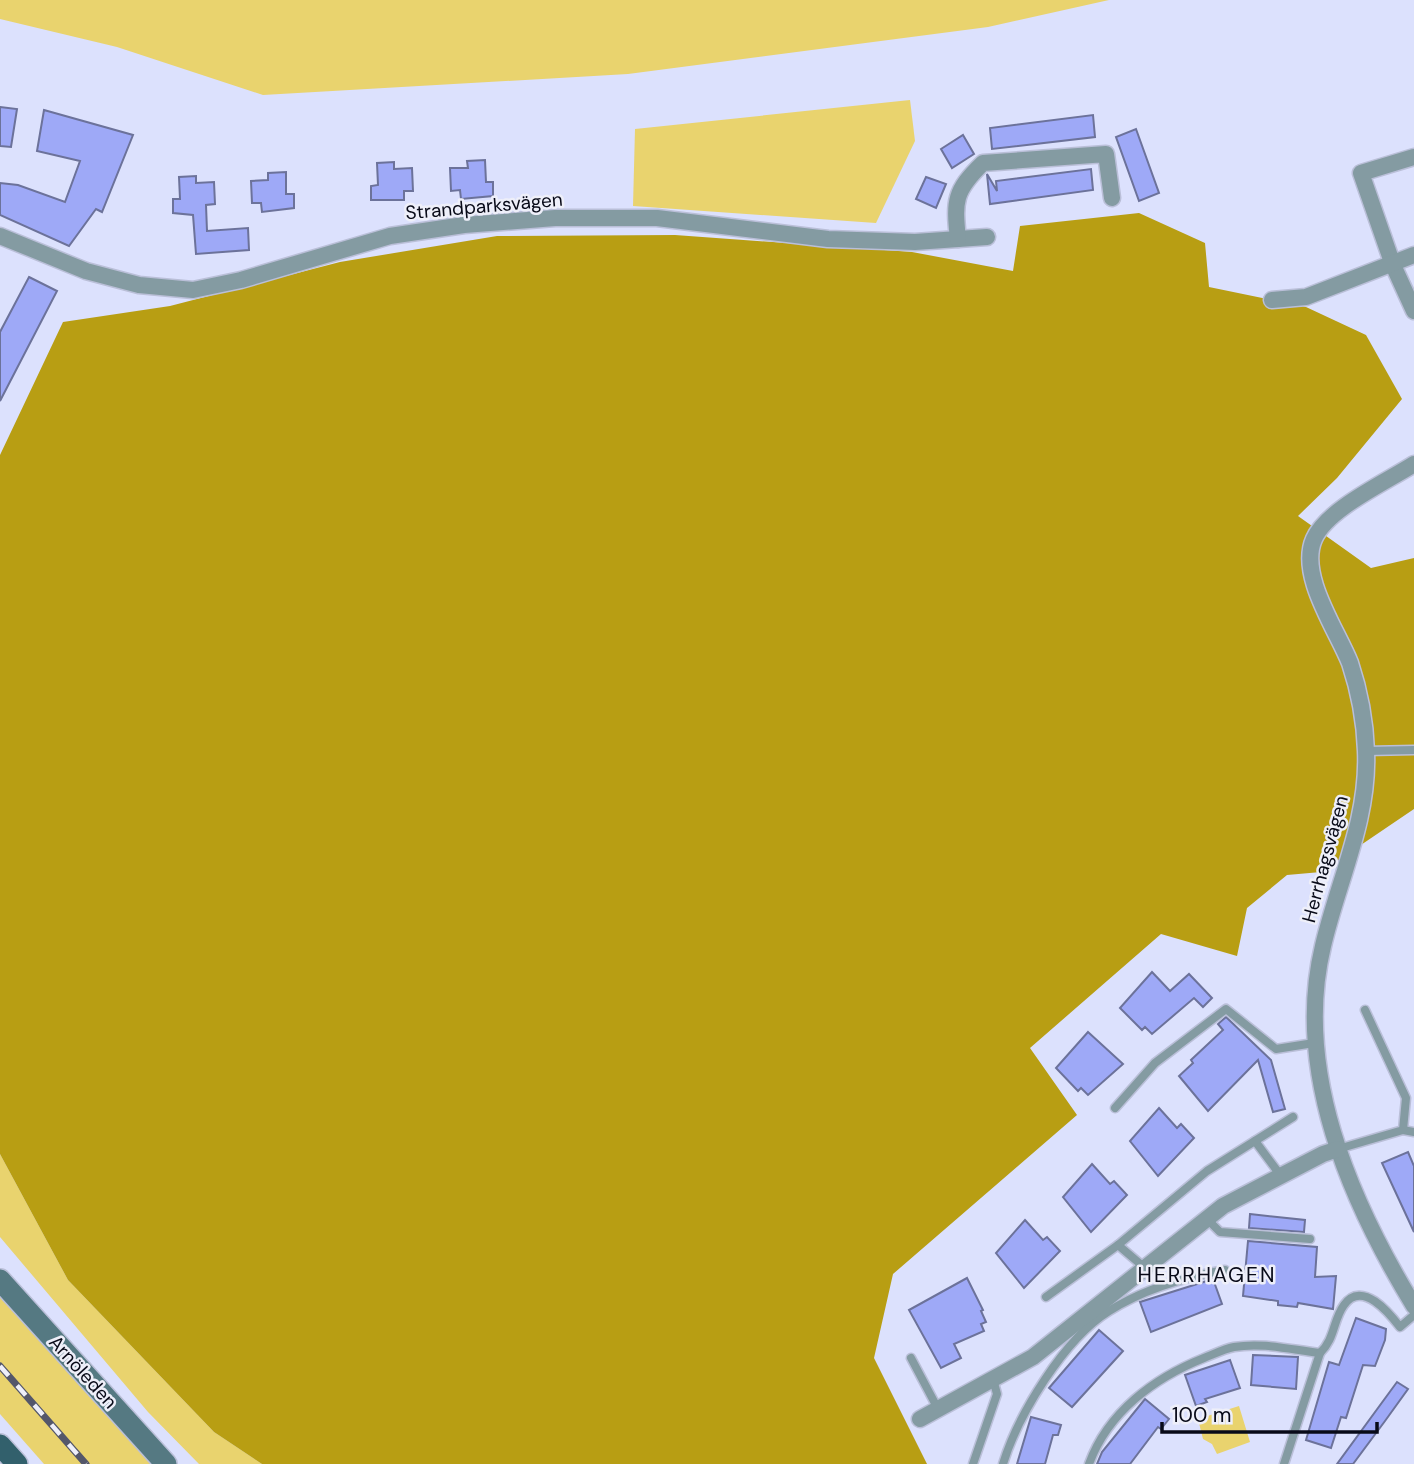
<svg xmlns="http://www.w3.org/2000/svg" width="1414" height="1464" font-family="'DM Sans',sans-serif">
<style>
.green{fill:#e9d36e}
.forest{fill:#b89e13}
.building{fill:#9ea9f7;stroke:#6c729a;stroke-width:2}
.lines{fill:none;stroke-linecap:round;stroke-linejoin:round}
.lane-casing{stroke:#babfd8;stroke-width:11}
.street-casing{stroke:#babfd8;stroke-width:19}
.secondary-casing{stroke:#babfd8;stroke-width:24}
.primary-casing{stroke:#babfd8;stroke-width:24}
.lane{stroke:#849ba2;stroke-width:8}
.street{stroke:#849ba2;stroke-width:16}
.secondary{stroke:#557982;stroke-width:21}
.primary{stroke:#32606c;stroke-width:21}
.rail-casing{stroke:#54576a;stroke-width:7}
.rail{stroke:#eeeff9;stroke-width:4.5;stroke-dasharray:13;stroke-linecap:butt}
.labels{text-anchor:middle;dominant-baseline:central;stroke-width:5;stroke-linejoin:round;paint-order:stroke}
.street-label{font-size:19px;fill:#080a18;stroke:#eeeff9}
.neighbourhood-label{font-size:21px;letter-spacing:2px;fill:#080a18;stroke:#eeeff9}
</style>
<rect width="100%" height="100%" fill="#dce1fd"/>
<g class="green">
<polygon points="0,0 1109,0 988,27 628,74 263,95 117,47 0,19"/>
<polygon points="910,100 915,141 876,223 633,206 635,129"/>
<polygon points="0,1154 68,1280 214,1432 262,1464 199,1464 148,1412 0,1237"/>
<polygon points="0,1294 153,1464 44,1464 0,1414"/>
<polygon points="1239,1406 1250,1442 1217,1454 1212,1444 1203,1439 1198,1419"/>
</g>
<polygon class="forest" points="1139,213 1205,243 1209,287 1306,307 1366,335 1402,399 1337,478 1298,516 1371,568 1414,558 1414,809 1321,872 1287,875 1247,908 1237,956 1161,934 1030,1048 1077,1115 893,1274 874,1358 927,1464 262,1464 214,1432 68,1280 0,1154 0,455 63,322 170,306 340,262 497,236 675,235 912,252 1013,271 1020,226"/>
<g class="building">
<polygon points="0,107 17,109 11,147 0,146"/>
<polygon points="44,110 133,135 102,212 96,209 69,246 0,215 0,183 18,185 65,202 80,161 37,151"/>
<polygon points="1093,115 1095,137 992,149 990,128"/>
<polygon points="1136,129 1159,193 1139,201 1116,137"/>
<polygon points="963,135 974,154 952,168 941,149"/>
<polygon points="485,160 486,182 493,182 493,196 461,199 460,190 451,191 450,168 468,168 467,161"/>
<polygon points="394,162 394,169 412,168 413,191 404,191 404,200 371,200 371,186 378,185 377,163"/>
<polygon points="1091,169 1093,190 990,204 987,174 997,191 996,181"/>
<polygon points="286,172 286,194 294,194 294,208 262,212 261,203 252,203 251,181 268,180 268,173"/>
<polygon points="196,176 196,183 214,182 215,204 206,205 207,231 248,228 249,250 196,254 193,215 173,213 173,199 180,199 179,177"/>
<polygon points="926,177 946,184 936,208 916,199"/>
<polygon points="29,277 57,291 0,401 0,332"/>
<polygon points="1152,972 1170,991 1189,974 1212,998 1203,1007 1194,998 1152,1034 1145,1027 1142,1030 1120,1008"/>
<polygon points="1226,1017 1271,1060 1285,1109 1273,1112 1258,1060 1208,1111 1179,1076 1193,1063 1191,1060 1223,1030 1218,1024"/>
<polygon points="1088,1032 1123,1064 1088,1095 1081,1088 1078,1091 1056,1068"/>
<polygon points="1159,1108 1177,1128 1181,1124 1194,1138 1158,1176 1130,1141"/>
<polygon points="1408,1152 1414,1166 1414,1232 1382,1163"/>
<polygon points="1092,1164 1110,1184 1114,1181 1127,1195 1091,1232 1063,1197"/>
<polygon points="1250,1214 1305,1220 1304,1232 1249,1228"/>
<polygon points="1025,1220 1043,1240 1047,1237 1060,1251 1024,1288 996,1253"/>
<polygon points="1248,1241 1317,1247 1315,1277 1336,1276 1333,1309 1298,1303 1297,1307 1278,1305 1278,1301 1243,1296"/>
<polygon points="967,1278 983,1310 981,1311 986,1322 981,1324 984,1331 954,1344 961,1358 941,1368 909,1310"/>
<polygon points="1213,1279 1222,1304 1151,1332 1140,1302"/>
<polygon points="1356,1318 1386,1329 1385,1340 1375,1366 1363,1365 1346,1418 1341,1417 1331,1448 1306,1440 1329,1362 1339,1365"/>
<polygon points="1099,1330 1123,1351 1072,1407 1049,1388"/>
<polygon points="1253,1355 1298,1357 1296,1389 1251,1385"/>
<polygon points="1230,1360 1240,1388 1205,1399 1207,1402 1196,1406 1185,1375"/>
<polygon points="1397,1382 1408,1389 1385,1421 1353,1464 1337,1464"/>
<polygon points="1145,1399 1169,1419 1161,1429 1158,1427 1130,1464 1097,1464 1102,1452"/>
<polygon points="1031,1417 1061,1425 1058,1435 1053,1435 1045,1464 1017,1464"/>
</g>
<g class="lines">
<g class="lane-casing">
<g id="lane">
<polyline points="1366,751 1414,750"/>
<polyline points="1115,1108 1155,1063 1226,1009 1276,1049 1314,1043"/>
<polyline points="1403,1130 1414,1132"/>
<polyline points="1255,1141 1281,1176"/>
<polyline points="1338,1149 1403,1130 1406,1098 1365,1010"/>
<polyline points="1207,1219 1220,1232 1310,1239"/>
<polyline points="1118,1245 1145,1268"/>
<polyline points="1046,1297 1118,1245 1207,1171 1293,1117"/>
<polyline points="911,1358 938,1409"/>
<polyline points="973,1464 997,1394 993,1379"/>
<path d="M1003 1464C1018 1415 1064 1339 1109 1311 1144 1289 1185 1277 1225 1270"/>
<path d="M1089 1464C1108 1412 1154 1378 1204 1358 1214 1354 1224 1349 1234 1347 1263 1342 1292 1350 1320 1353 1335 1339 1333 1320 1344 1305 1362 1279 1390 1314 1400 1327L1414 1315"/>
<polyline points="1284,1464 1320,1353"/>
</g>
</g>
<g class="street-casing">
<g id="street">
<polyline points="1414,157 1361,173 1393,265 1414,311"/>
<polyline points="0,236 86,271 139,285 193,290 241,280 390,236 464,225 555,218 657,218 828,239 915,242 987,237"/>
<path d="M958 239C954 201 954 191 983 163L1106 154 1112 198"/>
<polyline points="1272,300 1306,297 1414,255"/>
<path d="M1414 464C1386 482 1327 509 1314 539 1298 575 1337 630 1350 663 1359 690 1365 722 1366 751 1369 820 1338 881 1323 946 1293 1070 1350 1201 1414 1306"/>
<polyline points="920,1419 1033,1357 1223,1206 1323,1154 1338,1149"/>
</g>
</g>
<g class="secondary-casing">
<polyline id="secondary" points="0,1280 166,1464"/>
</g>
<g class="primary-casing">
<polyline id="primary" points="0,1445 17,1464"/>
</g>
<use href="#lane" class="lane"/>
<use href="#street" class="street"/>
<use href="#secondary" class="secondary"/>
<use href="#primary" class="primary"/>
<g class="rail-casing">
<polyline id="rail" points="0,1366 86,1464"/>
</g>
<use href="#rail" class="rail"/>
</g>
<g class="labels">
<g class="street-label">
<text transform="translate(484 206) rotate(-5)">Strandparksvägen</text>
<text transform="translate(1325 859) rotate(-75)">Herrhagsvägen</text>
<text transform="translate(83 1372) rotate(48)">Arnöleden</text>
</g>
<g class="neighbourhood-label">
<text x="1207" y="1275">HERRHAGEN</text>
</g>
</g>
<path d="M1162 1422v10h215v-10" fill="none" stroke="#080a18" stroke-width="3.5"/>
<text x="1172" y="1422" font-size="21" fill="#080a18" stroke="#eeeff9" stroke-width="5" paint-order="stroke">100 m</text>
</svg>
